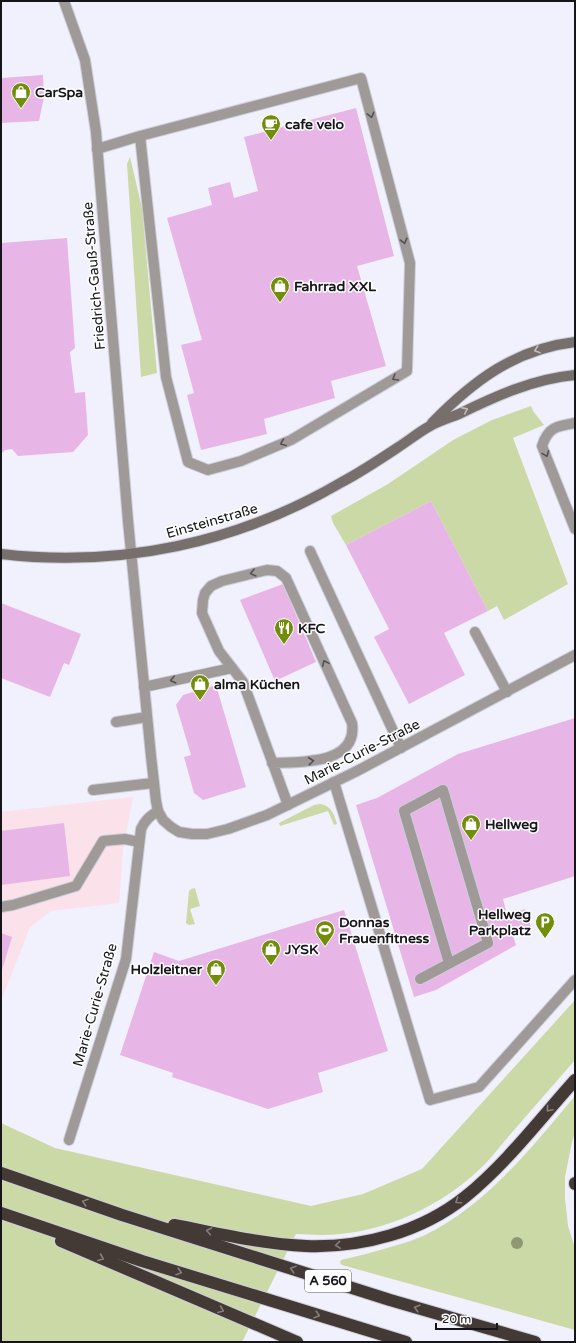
<svg xmlns="http://www.w3.org/2000/svg" width="576" height="1343" font-family="'Varela Round',sans-serif">
<style>
.industrial{fill:#fae1ea}
.green{fill:#cbd9a7}
.building{fill:#e7b6e7}
.lines{fill:none;stroke-linecap:round;stroke-linejoin:round}
.lane-casing{stroke:#cdced9;stroke-width:12}
.street-casing{stroke:#cdced9;stroke-width:12}
.secondary-casing{stroke:#cdced9;stroke-width:12}
.highway-casing{stroke:#cdced9;stroke-width:14}
.lane{stroke:#9f9a97;stroke-width:10}
.street{stroke:#9f9a97;stroke-width:10}
.secondary{stroke:#776f6c;stroke-width:10}
.highway{stroke:#433935;stroke-width:12}
.tree{fill:#8f9774}
.oneway{stroke:#545152}
.oneway2{stroke:#c2bebd}
.oneway3{stroke:#857e7c}
.labels{text-anchor:middle;dominant-baseline:central;stroke-width:3;stroke-linejoin:round;paint-order:stroke}
.shield{fill:#fff;stroke:#5c5c5f;stroke-width:1}
.shield-label{font-size:13px;font-weight:bold;fill:#16161a}
.poi-label{font-size:14px;font-weight:bold;fill:#16161a;stroke:#fff;text-anchor:start}
.street-label{font-size:14px;fill:#16161a;stroke:#fff}
</style>
<rect width="100%" height="100%" fill="#f0f1fd"/>
<polygon class="industrial" points="133,797 123,850 119,903 51,911 30,927 1,1001 1,812"/>
<g class="green">
<polygon points="130,157 142,208 157,373 141,377 127,164"/>
<polygon points="531,406 533,411 544,425 513,438 568,584 504,620 497,606 488,611 431,501 346,545 333,523 331,516 388,484 453,440 492,420"/>
<path d="M320 804C331 805 334 814 337 824L334 825 328 811 280 826 279 823 314 805Z"/>
<polygon points="195,888 200,906 190,909 195,924 189,925 186,923 189,891 191,889"/>
<path d="M575 1000V1060C555 1083 535 1106 515 1129 505 1140 496 1152 486 1163 443 1207 381 1235 320 1235 312 1235 304 1234 296 1234L242 1342H1V1123L55 1148 311 1206 363 1194 422 1169Z"/>
<path d="M575 1096V1132L572 1142 565 1177V1198L568 1226 575 1248V1330L342 1265 340 1263 341 1260C359 1256 377 1251 394 1246 404 1243 414 1240 423 1236 486 1206 531 1148 575 1096Z"/>
</g>
<g class="building">
<polygon points="43,75 44,97 39,121 1,123 1,78"/>
<polygon points="356,108 394,256 357,266 386,366 331,381 335,398 264,419 267,434 201,450 187,395 194,393 181,345 202,340 167,218 212,205 208,188 230,182 234,198 258,191 244,137"/>
<polygon points="67,238 75,348 70,352 75,393 85,392 88,435 73,452 18,456 12,449 5,450 1,454 1,243"/>
<polygon points="431,501 488,611 444,633 465,675 409,704 374,637 389,629 346,545"/>
<polygon points="283,584 316,662 275,681 240,600"/>
<polygon points="1,603 81,634 69,665 64,663 50,697 1,678"/>
<polygon points="216,685 246,787 203,800 194,793 184,757 191,755 176,705 183,695"/>
<polygon points="575,718 575,876 503,899 507,915 525,909 531,927 512,933 516,945 436,990 414,997 356,805 377,798 458,754"/>
<polygon points="64,823 70,876 1,885 1,831"/>
<polygon points="344,910 388,1051 318,1073 323,1092 268,1109 172,1077 173,1073 120,1055 154,952 179,961"/>
<polygon points="1,933 12,937 1,973"/>
</g>
<g class="lines">
<g class="lane-casing">
<g id="lane">
<polyline points="97,149 140,136 361,78 410,263 407,371 291,440 241,461 208,470 188,462 166,377 140,136"/>
<path d="M575 423C557 426 548 427 542 446L575 529"/>
<polyline points="310,551 401,748"/>
<polyline points="475,632 507,692"/>
<polyline points="144,687 232,668"/>
<polyline points="116,722 147,717"/>
<path d="M272 763C299 762 358 765 352 723L286 578 277 571 267 570 222 581 211 586 205 593 203 600 202 613 219 651 243 682 288 805"/>
<polyline points="334,782 430,1100 479,1087 575,980"/>
<polyline points="93,790 153,783"/>
<polyline points="1,907 13,905 76,886 103,841 125,839 139,842"/>
<polyline points="420,979 488,943 443,790 404,811 449,963"/>
</g>
</g>
<g class="street-casing">
<g id="street">
<polyline points="64,1 85,60 96,132 128,521 151,756 156,801 158,811 163,820 171,827 179,832 192,834 207,834 228,829 267,815 357,771 575,655"/>
<path d="M69 1140 126 959 141 829C145 820 150 816 158 811"/>
</g>
</g>
<g class="secondary-casing">
<g id="secondary">
<path d="M432 423C473 381 515 349 575 342"/>
<path d="M1 554C120 568 238 543 342 482 361 472 379 460 397 448 408 441 419 432 430 426 439 421 449 418 459 414 496 396 533 379 575 375"/>
</g>
</g>
<g class="highway-casing">
<g id="highway">
<polyline points="1,1173 122,1215 390,1300 535,1342"/>
<polyline points="575,1183 575,1184"/>
<polyline points="1,1213 142,1261 406,1342"/>
<path d="M174 1225C217 1233 262 1244 306 1246 362 1248 421 1232 465 1197 506 1164 540 1119 575 1080"/>
<polyline points="61,1241 297,1342"/>
</g>
</g>
<use href="#lane" class="lane"/>
<use href="#street" class="street"/>
<use href="#secondary" class="secondary"/>
<use href="#highway" class="highway"/>
</g>
<circle class="tree" cx="517" cy="1243" r="6"/>
<defs><path id="oneway-chevron" d="M-2-3.5L2.5 0L-2 3.5" fill="none" stroke-width="1.6" stroke-linecap="round" stroke-linejoin="round"/></defs>
<g class="oneway">
<use href="#oneway-chevron" transform="translate(371 115) rotate(75)"/>
<use href="#oneway-chevron" transform="translate(404 241) rotate(75)"/>
<use href="#oneway-chevron" transform="translate(395 378) rotate(149)"/>
<use href="#oneway-chevron" transform="translate(283 443) rotate(157)"/>
<use href="#oneway-chevron" transform="translate(546 454) rotate(69)"/>
<use href="#oneway-chevron" transform="translate(253 573) rotate(166)"/>
<use href="#oneway-chevron" transform="translate(325 663) rotate(-114)"/>
<use href="#oneway-chevron" transform="translate(173 680) rotate(167)"/>
<use href="#oneway-chevron" transform="translate(311 761) rotate(-6)"/>
</g>
<g class="oneway2">
<use href="#oneway-chevron" transform="translate(537 350) rotate(161)"/>
<use href="#oneway-chevron" transform="translate(465 410) rotate(-26)"/>
</g>
<g class="oneway3">
<use href="#oneway-chevron" transform="translate(549 1109) rotate(131)"/>
<use href="#oneway-chevron" transform="translate(458 1201) rotate(145)"/>
<use href="#oneway-chevron" transform="translate(85 1202) rotate(-161)"/>
<use href="#oneway-chevron" transform="translate(209 1231) rotate(-169)"/>
<use href="#oneway-chevron" transform="translate(338 1245) rotate(175)"/>
<use href="#oneway-chevron" transform="translate(101 1258) rotate(23)"/>
<use href="#oneway-chevron" transform="translate(293 1269) rotate(-162)"/>
<use href="#oneway-chevron" transform="translate(179 1272) rotate(17)"/>
<use href="#oneway-chevron" transform="translate(417 1308) rotate(-164)"/>
<use href="#oneway-chevron" transform="translate(221 1310) rotate(23)"/>
<use href="#oneway-chevron" transform="translate(317 1315) rotate(17)"/>
</g>
<defs>
<g id="shop-pin" transform="scale(1)"><path d="M0 17L-7.5 6A9.5 9.5 0 1 1 7.5 6Z" fill="#718d09" stroke="#fff"/><path d="M-5-2.5h2.3a2.7 3.5 0 0 1 5.4 0H5L5.5 6h-11ZM-1.5-2.5h3a1.5 2.3 0 0 0-3 0Z" fill="#fff"/></g>
<g id="cafe-pin" transform="scale(1)"><path d="M0 17L-7.5 6A9.5 9.5 0 1 1 7.5 6Z" fill="#718d09" stroke="#fff"/><path d="M-5.5-4.5H6V0H3Q3 3.5 0 3.5H-2.5Q-5.5 3.5-5.5 0ZM3-3.2v2h1.7v-2ZM-6 4.5H4V6H-6Z" fill="#fff"/></g>
<g id="restaurant-pin" transform="scale(1)"><path d="M0 17L-7.5 6A9.5 9.5 0 1 1 7.5 6Z" fill="#718d09" stroke="#fff"/><path d="M-5-6h1v4h1v-4h1v4h1v-4h1v5L-1.5 .5V6h-2V.5L-5-1ZM5-6V6H3V1.5H1.5Q1.5-4 5-6Z" fill="#fff"/></g>
<g id="parking-pin" transform="scale(1)"><path d="M0 17L-7.5 6A9.5 9.5 0 1 1 7.5 6Z" fill="#718d09" stroke="#fff"/><path d="M-3.5-5.5H1a3.5 3.5 0 0 1 0 7H-1V5.5H-3.5ZM-1-3.4V-.6H.8a1.4 1.4 0 0 0 0-2.8Z" fill="#fff"/></g>
<g id="stadium-pin" transform="scale(1)"><path d="M0 17L-7.5 6A9.5 9.5 0 1 1 7.5 6Z" fill="#718d09" stroke="#fff"/><path d="M0-5a6.5 5 0 1 0 0 10a6.5 5 0 1 0 0-10ZM-3.5-1.8h7v3.6h-7Z" fill="#fff"/></g>
</defs>
<g fill-rule="evenodd">
<use href="#shop-pin" x="21" y="92"/>
<use href="#cafe-pin" x="271" y="124"/>
<use href="#shop-pin" x="280" y="286"/>
<use href="#restaurant-pin" x="284" y="628"/>
<use href="#shop-pin" x="200" y="684"/>
<use href="#shop-pin" x="471" y="824"/>
<use href="#parking-pin" x="545" y="922"/>
<use href="#stadium-pin" x="325" y="930"/>
<use href="#shop-pin" x="271" y="949"/>
<use href="#shop-pin" x="216" y="969"/>
</g>
<g class="labels">
<rect class="shield" x="305" y="1270" width="46" height="22" rx="3"/>
<g class="shield-label">
<text x="328" y="1281">A 560</text>
</g>
<g class="poi-label">
<text x="35" y="92">CarSpa</text>
<text x="285" y="124">cafe velo</text>
<text x="294" y="286">Fahrrad XXL</text>
<text x="298" y="628">KFC</text>
<text x="214" y="684">alma Küchen</text>
<text x="485" y="824">Hellweg</text>
<text x="531" y="914" text-anchor="end">Hellweg<tspan x="531" dy="16">Parkplatz</tspan></text>
<text x="339" y="922">Donnas<tspan x="339" dy="16">Frauenfitness</tspan></text>
<text x="285" y="949">JYSK</text>
<text x="202" y="969" text-anchor="end">Holzleitner</text>
</g>
<g class="street-label">
<text transform="translate(94 276) rotate(-95)">Friedrich-Gauß-Straße</text>
<text transform="translate(212 521) rotate(-16)">Einsteinstraße</text>
<text transform="translate(362 752) rotate(-27)">Marie-Curie-Straße</text>
<text transform="translate(95 1005) rotate(-74)">Marie-Curie-Straße</text>
</g>
</g>
<rect width="576" height="1343" fill="none" stroke="#16161a" stroke-width="4"/>
<path d="M436 1323v6h61v-6" fill="none" stroke="#16161a" stroke-width="2"/>
<text x="442" y="1323" font-size="12" fill="#16161a" stroke="#ffffff" stroke-width="3" paint-order="stroke">20 m</text>
</svg>
